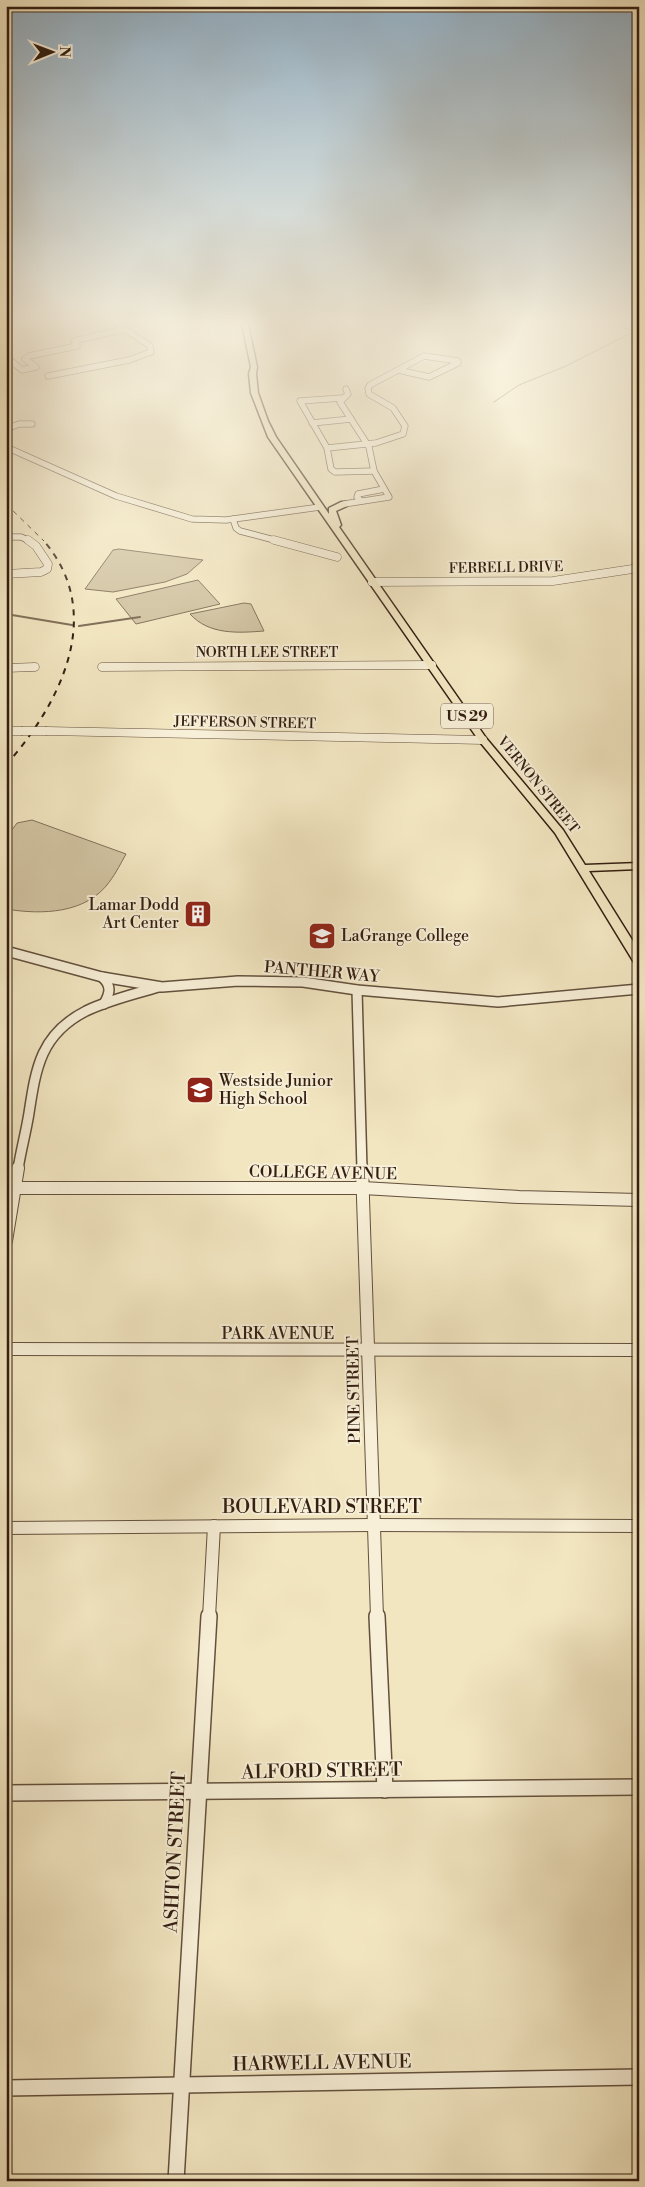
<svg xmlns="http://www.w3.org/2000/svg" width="645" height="2187" font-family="'Libre Bodoni',serif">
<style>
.green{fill:#d2c4a3;stroke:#82715a}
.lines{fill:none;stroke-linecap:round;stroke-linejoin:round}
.stream-far1{stroke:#7f6d57;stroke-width:1}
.stream{stroke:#7f6d57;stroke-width:2}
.minor-far4-casing{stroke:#63503d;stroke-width:7}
.minor-far3-casing{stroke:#63503d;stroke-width:9}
.minor-far2-casing{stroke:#63503d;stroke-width:12}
.minor-far1-casing{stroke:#63503d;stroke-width:14}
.minor-casing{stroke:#63503d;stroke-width:18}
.major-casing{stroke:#331e11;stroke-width:3}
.minor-far4{stroke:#f7efd7;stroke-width:5.5}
.minor-far3{stroke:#f7efd7;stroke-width:8}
.minor-far2{stroke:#f7efd7;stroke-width:9}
.minor-far1{stroke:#f7efd7;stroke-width:12}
.minor{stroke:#f7efd7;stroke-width:15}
.major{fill:#f2e6c1;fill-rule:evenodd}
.rail-far1{stroke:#331e11;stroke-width:1;stroke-dasharray:5 5;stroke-linecap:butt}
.rail{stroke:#331e11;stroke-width:2;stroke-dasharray:6 6;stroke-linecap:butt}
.minor-bridge-casing{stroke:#63503d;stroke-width:9;stroke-linecap:butt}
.minor-bridge{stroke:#f7efd7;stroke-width:8}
.labels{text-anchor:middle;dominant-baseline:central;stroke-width:4;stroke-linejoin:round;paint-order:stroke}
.far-street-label{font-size:14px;fill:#331e11;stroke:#f7efd7}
.shield{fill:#f7efd7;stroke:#6e5d4c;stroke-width:1}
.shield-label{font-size:15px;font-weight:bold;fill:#331e11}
.poi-label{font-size:16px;fill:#331e11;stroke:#f7efd7;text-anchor:start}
.street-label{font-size:16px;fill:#331e11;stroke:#f7efd7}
.near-street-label{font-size:19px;fill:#331e11;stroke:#f7efd7}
</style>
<rect width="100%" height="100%" fill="#f2e6c1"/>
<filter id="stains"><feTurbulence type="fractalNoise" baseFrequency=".004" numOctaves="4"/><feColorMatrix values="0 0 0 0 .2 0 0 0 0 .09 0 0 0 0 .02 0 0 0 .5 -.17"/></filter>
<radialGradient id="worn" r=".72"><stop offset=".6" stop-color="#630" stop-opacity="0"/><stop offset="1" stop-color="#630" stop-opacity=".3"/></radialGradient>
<g class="green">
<polygon points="119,549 203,560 187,574 165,582 113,592 85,589 113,550"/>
<polygon points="198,580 220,604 136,624 116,599"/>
<path d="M244 603 251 604 264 631C238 633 209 635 190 614Z"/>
<path d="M32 820 126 854C121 863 116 873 110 881 87 914 42 915 6 909V838L17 823Z"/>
</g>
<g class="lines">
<polyline class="stream-far1" points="494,402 519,385 566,366 631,333"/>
<g class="stream">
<polyline points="6,614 72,625"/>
<polyline points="79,626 140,617"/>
</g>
<g class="minor-far4-casing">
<g id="minor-far4">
<polyline points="622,324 639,330"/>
<polyline points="6,361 10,360 22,370 36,367 25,359 29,356 77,346 74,341 125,329"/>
<polyline points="48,376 129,360 151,352 150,346 117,324"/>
<polyline points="342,398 300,401 327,448 331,469 335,472 374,471"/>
<polyline points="312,423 351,419"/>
<polyline points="6,429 19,424 32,424"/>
<polyline points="6,447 116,496 192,519 226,520 320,507"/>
<polyline points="327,448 376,443 403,434 405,426 393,408 369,394 368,388 370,385 424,356 458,361 458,363 429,377 398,370"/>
<polyline points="361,501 357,497 358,494 384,489"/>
<polyline points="344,504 389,497 374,471 369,447 340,402 348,394 346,389"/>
<polyline points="233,519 236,528 240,531 278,541"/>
<polyline points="6,537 21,537 30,541"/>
</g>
</g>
<g class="minor-far3-casing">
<g id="minor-far3">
<polyline points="274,540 337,557"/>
<polyline points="6,574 41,572 47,569 48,564 36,546 28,540"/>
<polyline points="372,582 553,581 639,568"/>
<polyline points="102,667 432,665"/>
<polyline points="6,668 35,667"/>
<polyline points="6,731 21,731"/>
<polyline points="47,731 483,740"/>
</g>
</g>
<g class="minor-far2-casing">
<g id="minor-far2">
<polyline points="6,951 102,977 162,987 238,981 303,982 357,990 498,1002 639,989"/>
<path d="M102 977C112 986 110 993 104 1004"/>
<polyline points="357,990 362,1169"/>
<path d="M18 1169C21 1150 26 1132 29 1113 36 1067 41 1034 86 1011 109 1000 134 994 159 987"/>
</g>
</g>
<g class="minor-far1-casing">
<g id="minor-far1">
<polyline points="362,1168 377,1617"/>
<polyline points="6,1188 363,1188 519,1197 639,1200"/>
<polyline points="6,1241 18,1168"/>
<polyline points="6,1349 639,1350"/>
<polyline points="6,1528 373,1525 639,1526"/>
<polyline points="209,1617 214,1526"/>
</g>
</g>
<g class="minor-casing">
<g id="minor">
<polyline points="377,1616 385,1790"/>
<polyline points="6,1793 639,1787"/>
<polyline points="6,2088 639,2077"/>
<polyline points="176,2181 209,1616"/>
</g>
</g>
<g class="major-casing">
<polygon id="major" points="242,324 248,324 257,367 256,374 258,393 268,421 276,437 329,514 329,508 341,502 347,502 347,506 336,511 341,525 339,527 486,738 563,830 585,865 639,863 639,869 589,871 639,951 639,965 635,964 555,833 480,742 268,437 251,393 249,374 251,367"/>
</g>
<use href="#minor-far4" class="minor-far4"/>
<use href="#minor-far3" class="minor-far3"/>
<use href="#minor-far2" class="minor-far2"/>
<use href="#minor-far1" class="minor-far1"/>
<use href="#minor" class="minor"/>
<use href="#major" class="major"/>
<polyline class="rail-far1" points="6,504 44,541"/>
<path class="rail" d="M6 765C60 704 107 613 43 540"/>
<g class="minor-bridge-casing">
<polyline id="minor-bridge" points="21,731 47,731"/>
</g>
<use href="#minor-bridge" class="minor-bridge"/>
</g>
<linearGradient id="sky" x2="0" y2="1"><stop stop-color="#92adc0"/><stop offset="0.51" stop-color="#f9f4e3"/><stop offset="1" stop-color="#f9f4e3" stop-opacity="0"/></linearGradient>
<rect width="645" height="630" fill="url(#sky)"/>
<defs>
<g id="building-square" transform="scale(1.4375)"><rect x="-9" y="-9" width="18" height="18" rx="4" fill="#8f2418" stroke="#f7efd7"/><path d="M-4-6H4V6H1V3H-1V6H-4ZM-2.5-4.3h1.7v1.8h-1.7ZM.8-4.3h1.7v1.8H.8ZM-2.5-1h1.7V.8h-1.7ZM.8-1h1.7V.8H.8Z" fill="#fff"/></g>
<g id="university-square" transform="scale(1.4375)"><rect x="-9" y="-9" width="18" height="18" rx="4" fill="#8f2418" stroke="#f7efd7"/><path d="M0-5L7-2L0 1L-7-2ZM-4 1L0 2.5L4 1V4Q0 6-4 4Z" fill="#fff"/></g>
<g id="school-square" transform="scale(1.4375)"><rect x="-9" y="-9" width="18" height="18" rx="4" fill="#8f2418" stroke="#f7efd7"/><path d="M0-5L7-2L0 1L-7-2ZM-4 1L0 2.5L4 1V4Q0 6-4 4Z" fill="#fff"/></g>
</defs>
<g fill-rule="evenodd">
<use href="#building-square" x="198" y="914"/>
<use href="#university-square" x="322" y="936"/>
<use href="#school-square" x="200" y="1090"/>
</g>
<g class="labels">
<g class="far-street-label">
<text transform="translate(506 568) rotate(-1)">FERRELL DRIVE</text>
<text x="267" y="653">NORTH LEE STREET</text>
<text transform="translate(245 723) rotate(1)">JEFFERSON STREET</text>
<text transform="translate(538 785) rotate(51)">VERNON STREET</text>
</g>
<rect class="shield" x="441" y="703.5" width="52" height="25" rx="4"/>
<g class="shield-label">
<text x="467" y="716">US 29</text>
</g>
<g class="poi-label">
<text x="179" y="905" text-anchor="end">Lamar Dodd<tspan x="179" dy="18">Art Center</tspan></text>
<text x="341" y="936">LaGrange College</text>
<text x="219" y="1081">Westside Junior<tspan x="219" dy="18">High School</tspan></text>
</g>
<g class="street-label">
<text transform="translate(322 972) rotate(5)">PANTHER WAY</text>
<text transform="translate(323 1173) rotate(1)">COLLEGE AVENUE</text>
<text x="278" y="1334">PARK AVENUE</text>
<text transform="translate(354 1390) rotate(-91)">PINE STREET</text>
</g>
<g class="near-street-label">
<text x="322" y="1507">BOULEVARD STREET</text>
<text transform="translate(322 1771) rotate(-1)">ALFORD STREET</text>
<text transform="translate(175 1852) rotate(-87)">ASHTON STREET</text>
<text transform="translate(322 2063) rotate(-1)">HARWELL AVENUE</text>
</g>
</g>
<rect width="645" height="2187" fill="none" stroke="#f2e6c1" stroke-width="25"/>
<rect x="8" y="8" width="630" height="2172" fill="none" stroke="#331e11" stroke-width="2.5"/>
<rect x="12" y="12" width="620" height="2162" fill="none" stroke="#331e11"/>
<g transform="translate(52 52) rotate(89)" stroke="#f7efd7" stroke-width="4" paint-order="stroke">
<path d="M0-4L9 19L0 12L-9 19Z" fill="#331e11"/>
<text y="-8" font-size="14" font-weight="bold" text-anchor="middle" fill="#331e11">N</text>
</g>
<rect width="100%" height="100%" filter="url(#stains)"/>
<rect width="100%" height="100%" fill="url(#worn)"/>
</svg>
